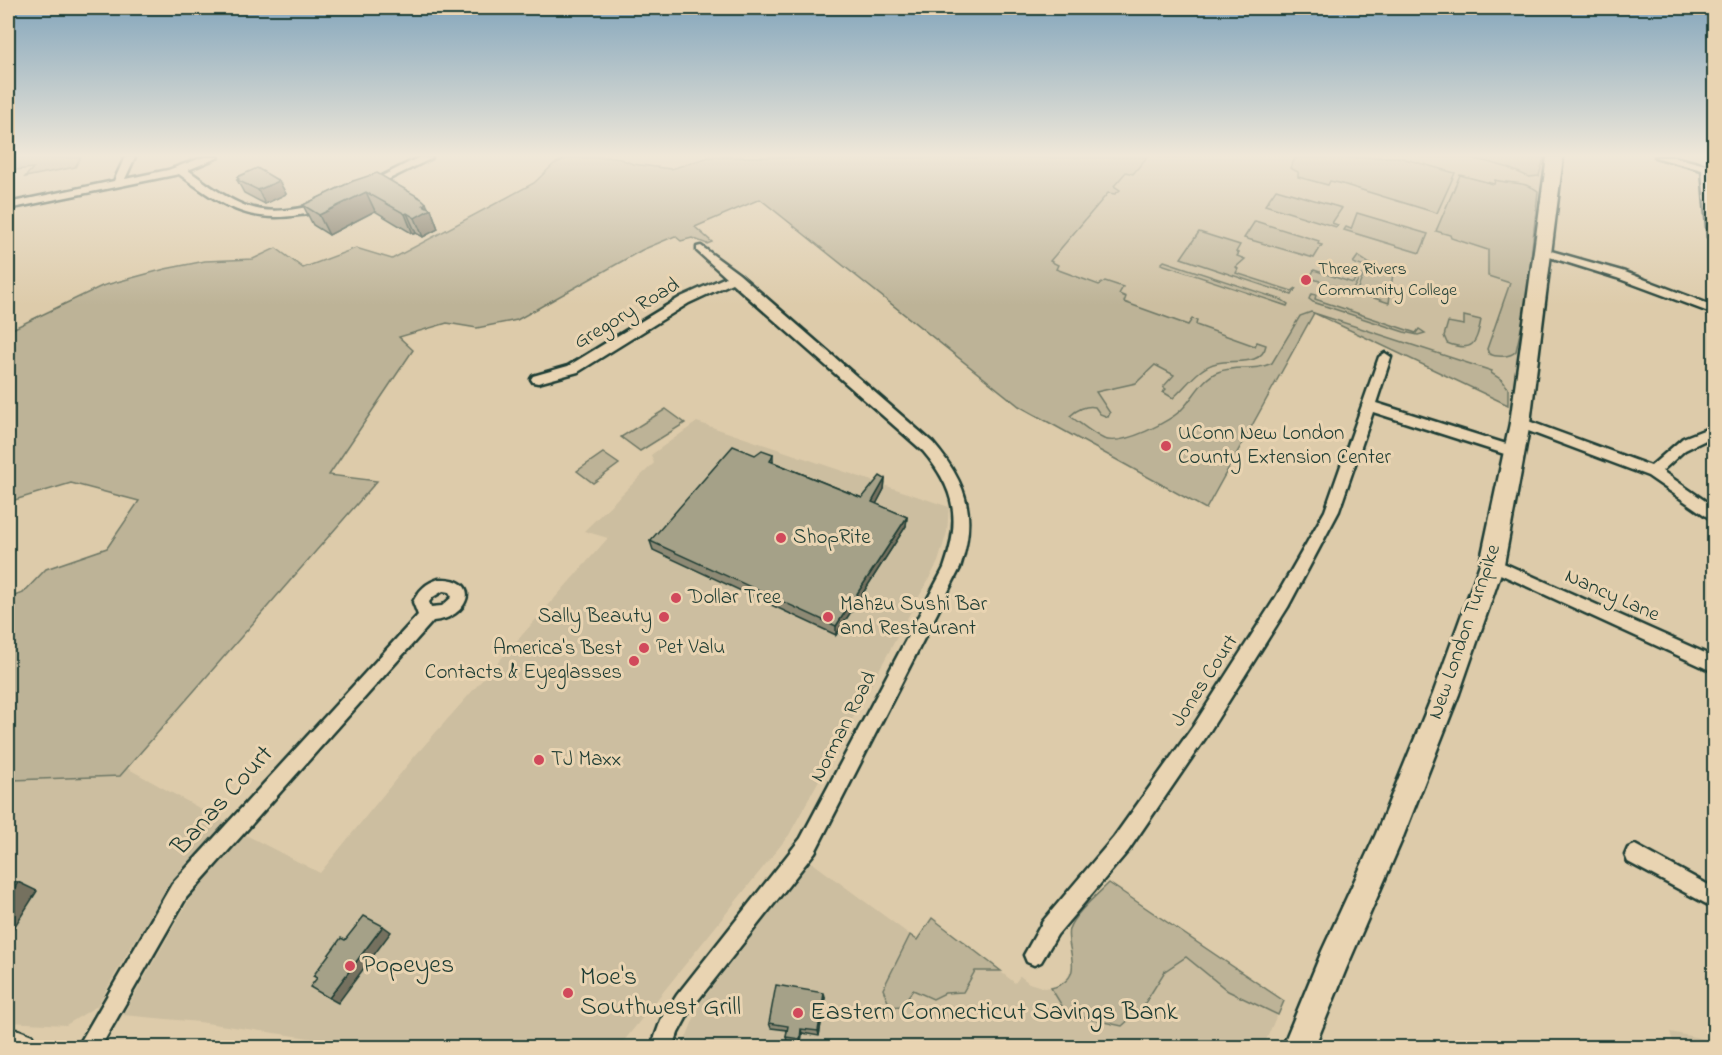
<svg xmlns="http://www.w3.org/2000/svg" width="1722" height="1055" font-family="'Indie Flower',sans-serif">
<style>
.built{fill:#ccbea0}
.green{fill:#bdb397;stroke:#6e7866;stroke-width:1.5}
.lines{fill:none;stroke-linecap:round;stroke-linejoin:round}
.street-casing{stroke:#1f3d34;stroke-width:5}
.secondary-casing{stroke:#1f3d34;stroke-width:5}
.primary-casing{stroke:#1f3d34;stroke-width:4}
.street{fill:#e9d4b2;fill-rule:evenodd}
.secondary{fill:#e9d4b2;fill-rule:evenodd}
.primary{fill:#e9d4b2;fill-rule:evenodd}
.wall{fill:#8e8a75;stroke:#1f3d34;stroke-width:1.5}
.shaded-wall{fill:#74715f;stroke:#1f3d34;stroke-width:1.5}
.building{fill:#a5a188;stroke:#1f3d34;stroke-width:1.5}
.poi-dot{fill:#d1495b;stroke:#e9d4b2;stroke-width:2}
.labels{text-anchor:middle;dominant-baseline:central;stroke-width:6;stroke-linejoin:round;paint-order:stroke}
.far-poi-label{font-size:18px;fill:#1f3d34;stroke:#e9d4b2;text-anchor:start}
.street-label{font-size:21px;fill:#1f3d34;stroke:#e9d4b2}
.poi-label{font-size:21px;fill:#1f3d34;stroke:#e9d4b2;text-anchor:start}
.near-street-label{font-size:26px;fill:#1f3d34;stroke:#e9d4b2}
.near-poi-label{font-size:26px;fill:#1f3d34;stroke:#e9d4b2;text-anchor:start}
</style>
<rect width="100%" height="100%" fill="#ddcbaa"/>
<filter id="ink" filterUnits="userSpaceOnUse"><feTurbulence type="fractalNoise" baseFrequency=".0167" numOctaves="2"/><feDisplacementMap in="SourceGraphic" scale="12" xChannelSelector="R" yChannelSelector="G"/><feConvolveMatrix kernelMatrix="1 2 1 2 8 2 1 2 1" color-interpolation-filters="sRGB"/></filter>
<g filter="url(#ink)">
<g class="built">
<polygon points="1129,157 1546,157 1526,322 1518,356 1512,407 1314,313 1206,509 1044,420 1053,271 1048,262"/>
<polygon points="697,422 949,507 947,532 938,562 789,835 619,1047 378,1048 199,1022 123,1015 196,888 244,834 320,873 414,757 608,538 584,531 654,463 651,455"/>
<polygon points="127,768 228,824 175,882 132,945 97,1006 66,1025 8,1022 8,787 13,780 120,776"/>
<polygon points="810,861 917,940 932,918 1015,983 1020,976 1029,983 1045,988 1056,986 1068,977 1073,962 1068,938 1071,924 1109,883 1283,1001 1263,1047 682,1048 700,1003"/>
<polygon points="1670,1032 1714,1041 1714,1047 1675,1047"/>
</g>
<g class="green">
<polygon points="8,157 81,157 75,167 25,177 33,168 8,171"/>
<path d="M569 157H615L633 164 671 169 709 157H1147L1133 174 1126 172 1114 186 1120 190 1115 194 1108 193 1050 261 1058 265 1056 269 1099 285 1105 281 1123 287 1119 294 1126 297 1124 302 1188 325 1192 319 1197 320 1196 325 1255 346 1257 342 1266 345C1262 367 1234 359 1217 363 1198 367 1187 386 1173 398L1163 392 1166 389 1163 387 1174 375 1155 365 1136 383 1096 392 1110 413 1108 417 1100 414 1095 407C1086 405 1076 410 1070 416 1080 423 1093 434 1104 439 1122 446 1171 422 1183 408 1194 397 1202 378 1218 372 1235 364 1254 372 1272 363L1300 316 1311 312 1492 371 1491 373 1502 380 1508 388V405L1314 313 1206 509 1019 406 760 199 695 227 712 242 707 244 692 238 681 241 675 236 642 250 517 320 477 328 447 323 399 337 413 350 329 475 377 481 120 776 13 780 8 762V598L23 593 46 569 107 548 139 501 71 483 8 502V331L102 286 165 269 205 261 253 259 276 248 303 268 356 248 392 259 534 183 554 164Z"/>
<polygon points="1296,157 1398,157 1455,173 1437,213 1339,183 1330,181 1328,185 1298,177 1298,172 1290,168"/>
<polygon points="1469,157 1544,157 1539,176 1529,177 1506,167"/>
<path d="M1460 175 1494 184 1495 180C1509 184 1526 181 1538 191L1526 307 1516 351C1510 358 1496 357 1489 354L1487 349 1510 283 1488 276V250L1451 238 1450 235 1436 231Z"/>
<polygon points="1276,189 1342,208 1332,223 1338,225 1336,227 1265,205"/>
<polygon points="1357,213 1428,234 1420,253 1344,230 1346,227 1351,229"/>
<polygon points="1255,221 1319,241 1318,244 1322,245 1314,258 1244,238"/>
<polygon points="1199,232 1240,245 1236,252 1239,253 1237,256 1245,259 1236,267 1238,269 1236,273 1292,291 1296,288 1292,295 1181,258"/>
<polygon points="1358,256 1373,266 1393,273 1389,303 1356,292 1367,268 1353,263"/>
<polygon points="1164,261 1282,300 1288,304 1287,306 1161,264"/>
<polygon points="1314,270 1353,283 1357,274 1361,275 1352,291 1310,278"/>
<polygon points="1311,294 1316,295 1315,299 1416,333 1419,329 1425,333 1418,335 1404,332 1313,302 1309,299"/>
<path d="M1464 316 1481 320C1476 344 1473 353 1447 343L1444 336 1448 322 1464 325Z"/>
<polygon points="666,409 685,423 640,451 621,437"/>
<polygon points="603,453 619,464 593,483 577,471"/>
<path d="M1109 883 1284 1001 1278 1015 1228 991 1186 957 1165 971 1142 1008 1122 1026 1067 1014 1051 988C1089 978 1064 948 1069 929 1073 915 1098 894 1109 883Z"/>
<polygon points="932,918 1001,971 975,971 963,992 945,993 933,999 913,990 901,1006 890,1007 883,989 910,935 917,940"/>
</g>
<g class="lines">
<g class="street-casing">
<g id="street">
<path d="M125 157H135L125 179 168 170 204 157H219L188 170C241 209 258 220 324 203L329 206C322 212 308 214 299 215 246 224 219 203 179 174L8 209V203L114 181Z"/>
<polygon points="420,157 432,158 371,188 363,188 362,186"/>
<polygon points="1655,157 1674,157 1714,167 1714,173 1713,173 1714,240 1708,237 1702,170"/>
<path d="M701 246 739 274 933 443C968 484 977 516 960 568L815 852 691 1009 678 1033 673 1048H651L661 1020 677 995 801 838 944 568C961 520 956 490 923 451L732 283 689 303 578 372 538 383 533 382 531 379 533 376 568 366 681 297 726 277 697 251V247Z"/>
<polygon points="1544,249 1625,272 1714,306 1714,314 1617,278 1540,254 1540,250"/>
<polygon points="1385,353 1391,357 1376,403 1519,448 1521,452 1519,456 1514,457 1373,412 1339,511 1288,607 1206,737 1128,851 1057,935 1041,962 1034,965 1027,962 1024,955 1043,921 1114,837 1194,725 1276,597 1325,511 1379,357"/>
<polygon points="1520,418 1651,466 1683,438 1714,426 1714,436 1685,450 1662,471 1714,507 1714,520 1709,518 1648,476 1515,426 1513,423"/>
<polygon points="1492,558 1714,657 1714,672 1487,568 1484,564 1487,560"/>
<path d="M439 579C484 577 469 619 433 621L186 898 100 1048H77L172 884 418 615 413 602C419 590 426 583 439 579ZM443 591 449 592 452 597 442 606 431 607 429 602 433 597Z"/>
<polygon points="1635,845 1714,888 1714,908 1628,862 1625,855 1628,848"/>
</g>
</g>
<g class="secondary-casing">
<polygon id="secondary" points="1547,157 1563,157 1530,423 1504,564 1459,694 1401,842 1346,969 1314,1048 1282,1048 1322,951 1376,834 1433,694 1480,564 1510,423"/>
</g>
<g class="primary-casing">
<polygon id="primary" points="8,1029 19,1030 32,1035 37,1048 8,1048"/>
</g>
<use href="#street" class="street"/>
<use href="#secondary" class="secondary"/>
<use href="#primary" class="primary"/>
</g>
<g class="wall">
<polygon points="237,177 279,181 286,194 265,204 244,193 237,180 238,179"/>
<polygon points="353,181 431,209 438,229 423,237 416,233 413,234 375,211 329,235 313,225 303,205"/>
<polygon points="773,454 773,462 862,498 885,479 884,489 876,504 907,517 906,526 836,635 653,550 650,541 755,455"/>
<polygon points="825,998 819,1036 802,1033 801,1043 787,1041 786,1037 787,1030 771,1028 769,1023"/>
</g>
<g class="shaded-wall">
<polygon points="279,181 286,194 265,204 258,190"/>
<polygon points="366,192 375,211 329,235 319,215"/>
<polygon points="426,203 429,210 431,209 438,229 423,237 415,218 423,205"/>
<polygon points="407,213 416,233 413,234 405,214"/>
<polygon points="885,479 884,489 872,512 872,502"/>
<polygon points="907,517 906,526 836,635 836,626"/>
<polygon points="18,882 37,891 8,937 8,899"/>
<polygon points="383,926 391,932 338,1003 329,998"/>
<polygon points="824,993 825,998 819,1036 818,1031"/>
<polygon points="801,1029 802,1033 801,1043 800,1039"/>
</g>
<g class="building">
<polygon points="257,168 279,181 258,190 237,180 239,179 237,177"/>
<polygon points="377,173 422,199 426,203 423,205 431,209 415,218 407,213 405,214 366,192 319,215 303,205 353,181"/>
<polygon points="733,446 755,455 762,450 773,454 770,461 862,498 880,476 885,479 872,502 907,517 836,626 650,541"/>
<polygon points="8,881 18,882 8,899"/>
<polygon points="364,916 383,926 329,998 310,987 317,978 313,976 341,938 345,940"/>
<polygon points="776,985 824,993 818,1031 801,1029 800,1039 786,1037 788,1026 769,1023"/>
</g>
</g>
<linearGradient id="sky" x2="0" y2="1"><stop stop-color="#84a6bc"/><stop offset="0.51" stop-color="#f0e8d9"/><stop offset="1" stop-color="#f0e8d9" stop-opacity="0"/></linearGradient>
<rect width="1722" height="305" fill="url(#sky)"/>
<g class="poi-dot">
<circle cx="1306" cy="280" r="6"/>
<circle cx="1166" cy="446" r="6"/>
<circle cx="781" cy="538" r="6"/>
<circle cx="676" cy="598" r="6"/>
<circle cx="664" cy="617" r="6"/>
<circle cx="828" cy="617" r="6"/>
<circle cx="644" cy="648" r="6"/>
<circle cx="634" cy="661" r="6"/>
<circle cx="539" cy="760" r="6"/>
<circle cx="350" cy="966" r="6"/>
<circle cx="568" cy="993" r="6"/>
<circle cx="798" cy="1013" r="6"/>
</g>
<g class="labels">
<g class="far-poi-label">
<text x="1318" y="270">Three Rivers<tspan x="1318" dy="21">Community College</tspan></text>
</g>
<g class="street-label">
<text transform="translate(627 314) rotate(-31)">Gregory Road</text>
<text transform="translate(1612 596) rotate(24)">Nancy Lane</text>
<text transform="translate(1465 632) rotate(-71)">New London Turnpike</text>
<text transform="translate(1205 681) rotate(-57)">Jones Court</text>
<text transform="translate(844 727) rotate(-63)">Norman Road</text>
</g>
<g class="poi-label">
<text x="1178" y="434">UConn New London<tspan x="1178" dy="24">County Extension Center</tspan></text>
<text x="793" y="538">ShopRite</text>
<text x="688" y="598">Dollar Tree</text>
<text x="840" y="605">Mahzu Sushi Bar<tspan x="840" dy="24">and Restaurant</tspan></text>
<text x="652" y="617" text-anchor="end">Sally Beauty</text>
<text x="656" y="648">Pet Valu</text>
<text x="622" y="649" text-anchor="end">America's Best<tspan x="622" dy="24">Contacts &amp; Eyeglasses</tspan></text>
<text x="551" y="760">TJ Maxx</text>
</g>
<g class="near-street-label">
<text transform="translate(223 801) rotate(-48)">Banas Court</text>
</g>
<g class="near-poi-label">
<text x="362" y="966">Popeyes</text>
<text x="580" y="978">Moe's<tspan x="580" dy="30">Southwest Grill</tspan></text>
<text x="810" y="1013">Eastern Connecticut Savings Bank</text>
</g>
</g>
<rect width="1722" height="1055" fill="none" stroke="#e9d4b2" stroke-width="30"/>
<rect x="15" y="15" width="1692" height="1025" fill="none" stroke="#1f3d34" stroke-width="2" filter="url(#ink)"/>
</svg>
